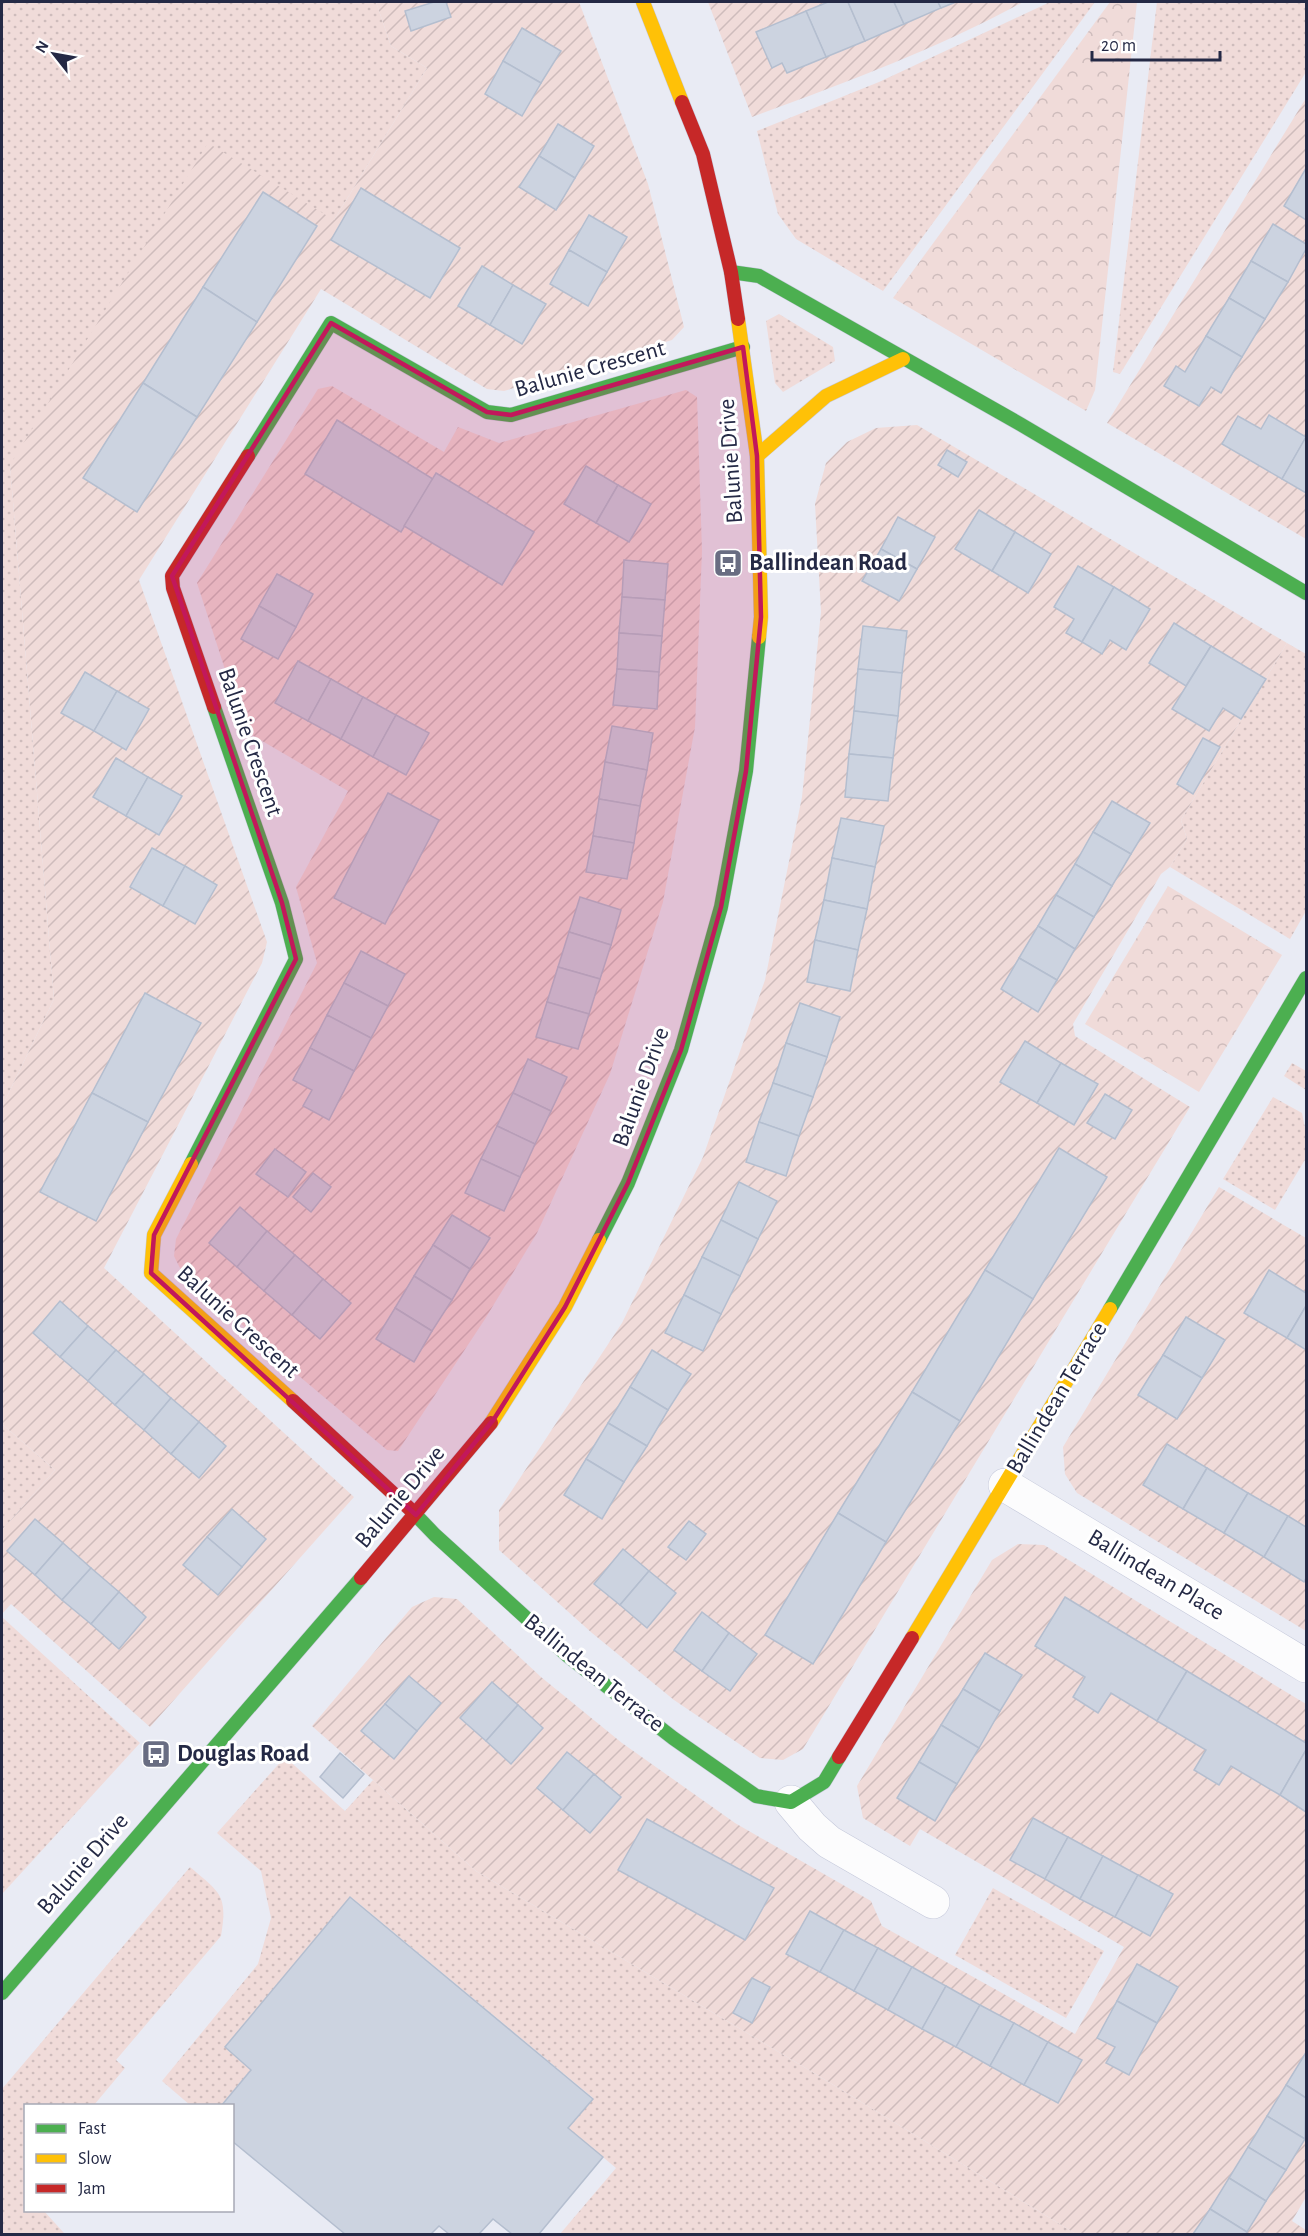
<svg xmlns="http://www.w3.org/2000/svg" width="1308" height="2236" font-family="'Alegreya Sans',sans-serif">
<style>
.grass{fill:url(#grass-dots)}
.park{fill:url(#park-crowns)}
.garden{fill:url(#garden-furrows)}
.building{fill:#ccd3e0;stroke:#b4becf;stroke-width:1.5}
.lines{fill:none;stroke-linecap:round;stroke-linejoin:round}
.street-casing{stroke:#c5c9db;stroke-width:34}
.fast-casing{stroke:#c5c9db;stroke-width:15}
.slow-casing{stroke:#c5c9db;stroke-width:15}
.jam-casing{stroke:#c5c9db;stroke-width:15}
.street{stroke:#fcfcfd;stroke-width:33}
.fast{stroke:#4caf50;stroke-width:14}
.slow{stroke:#ffc107;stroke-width:14}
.jam{stroke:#c62828;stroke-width:14}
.marked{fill:#c2185b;fill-opacity:0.2;stroke:#c2185b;stroke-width:4.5;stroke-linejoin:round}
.labels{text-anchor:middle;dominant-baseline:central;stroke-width:6;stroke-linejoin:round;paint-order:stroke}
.street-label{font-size:24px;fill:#242945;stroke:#fff}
.poi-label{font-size:24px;font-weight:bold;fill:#242945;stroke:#fff;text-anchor:start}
</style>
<defs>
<pattern id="grass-dots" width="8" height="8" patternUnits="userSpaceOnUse" patternTransform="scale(1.5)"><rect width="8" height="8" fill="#f0dbd9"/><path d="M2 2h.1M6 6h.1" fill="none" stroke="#cebcbc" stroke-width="1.8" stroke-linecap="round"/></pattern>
<pattern id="park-crowns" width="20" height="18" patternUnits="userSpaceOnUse" patternTransform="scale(1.5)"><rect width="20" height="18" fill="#f0dbd9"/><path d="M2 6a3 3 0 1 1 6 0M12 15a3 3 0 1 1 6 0" fill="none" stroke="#cebcbc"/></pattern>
<pattern id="garden-furrows" width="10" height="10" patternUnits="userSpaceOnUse" patternTransform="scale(1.5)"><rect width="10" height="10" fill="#f0dbd9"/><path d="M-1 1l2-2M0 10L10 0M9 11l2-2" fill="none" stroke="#cebcbc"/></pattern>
</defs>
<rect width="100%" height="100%" fill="#e9ebf4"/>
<g class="grass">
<polygon points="2,2 376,2 391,46 427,68 334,220 10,465 54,999 2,1107"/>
<polygon points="1050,2 1095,2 883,291 796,239 778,214 757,131 879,82"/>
<polygon points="1157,2 1306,2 1306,72 1120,374 1113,372"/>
<polygon points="779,314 833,347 835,361 783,392 775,383 766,321"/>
<polygon points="1287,643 1306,654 1306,911 1290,939 1170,867 1187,839 1181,820"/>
<polygon points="1292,1063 1306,1071 1306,1090 1284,1076"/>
<polygon points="1273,1097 1302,1113 1306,1133 1306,1158 1275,1210 1223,1179"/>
<polygon points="2,1424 55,1470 2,1530"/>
<polygon points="2,1617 140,1743 2,1894"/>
<polygon points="285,1757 345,1811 373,1780 476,1871 814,2073 1076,2234 560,2234 616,2168 568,2128 593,2098 351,1897 225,2047 251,2070 221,2105 190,2105 162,2081 258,1964 271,1918 261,1871 217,1833"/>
<path d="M190 1867C220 1893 228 1894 221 1936L116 2060 125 2068 94 2105 26 2106V2210L44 2211 64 2233 63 2234H2V2089Z"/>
<polygon points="993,1888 1104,1951 1066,2018 955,1955"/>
</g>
<g class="park">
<polygon points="1110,2 1137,2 1095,390 1086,411 893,298"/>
<polygon points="1168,886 1282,955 1199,1092 1085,1024"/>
</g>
<g class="garden">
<polygon points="376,2 579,2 648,184 684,327 672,340 504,391 487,389 321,289 139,580 267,942 262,963 104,1268 354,1497 150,1727 11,1604 2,1614 2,1530 55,1470 2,1424 2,1107 54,999 10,465 208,143 334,220 427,68 391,46"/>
<path d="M708 2H1023C937 49 844 83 752 117Z"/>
<polygon points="1306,98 1306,539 1107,423"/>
<polygon points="332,386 444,452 458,427 499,443 686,390 697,397 702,551 695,727 663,902 610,1074 537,1233 485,1319 398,1451 387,1450 299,1376 181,1270 174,1256 176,1239 317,963 296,887 348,791 245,731 197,583 318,389"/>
<polygon points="917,425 1287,643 1181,820 1187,839 1170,867 1161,874 1073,1024 1075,1036 1190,1107 803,1749 783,1760 760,1758 674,1700 592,1633 499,1550 499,1510 622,1323 703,1157 765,980 802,797 821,612 815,504 826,463 847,442 876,428"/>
<polygon points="1219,1187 1306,1238 1306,1631 1077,1493 1065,1474 1063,1447"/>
<polygon points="1018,1544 1044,1545 1306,1704 1306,2197 1292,2221 1306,2230 1306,2234 1076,2234 814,2073 476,1871 312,1726 412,1607 434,1597 457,1599 541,1677 622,1743 735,1823 871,1901 882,1926 1075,2034 1124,1947 920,1829 910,1846 863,1818 857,1786 992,1560"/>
</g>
<g class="building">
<polygon points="434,2 446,2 451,17 411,31 405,11"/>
<polygon points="828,2 848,2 865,41 826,57 806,11"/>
<polygon points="848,2 894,2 904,24 865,41"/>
<polygon points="894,2 938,2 941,8 904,24"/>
<polygon points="938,2 956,2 941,8"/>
<polygon points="806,11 826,57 787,73 782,63 772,68 756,32"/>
<polygon points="522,28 561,51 541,83 503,61"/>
<polygon points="503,61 541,83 522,116 485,94"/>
<polygon points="558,124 594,146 575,178 539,156"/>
<polygon points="539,156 575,178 556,210 519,187"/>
<polygon points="1305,170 1306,171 1306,220 1284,206"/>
<polygon points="361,188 460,248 430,298 331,240"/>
<polygon points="263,192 317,226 257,322 203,287"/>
<polygon points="589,215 627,237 607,272 569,250"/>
<polygon points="1273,224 1306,244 1306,249 1288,282 1251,261"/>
<polygon points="569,250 607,272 588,306 550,284"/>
<polygon points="1251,261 1288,282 1265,319 1229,298"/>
<polygon points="482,266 513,285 490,325 458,306"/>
<polygon points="513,285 546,304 522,344 490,325"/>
<polygon points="203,287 257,322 197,417 143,383"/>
<polygon points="1229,298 1265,319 1242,357 1206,336"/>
<polygon points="1206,336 1242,357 1221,393 1211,387 1199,406 1164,386 1176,366 1185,372"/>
<polygon points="143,383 197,417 137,512 83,478"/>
<polygon points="1269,415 1306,437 1282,479 1222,444 1238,416 1261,429"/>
<polygon points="337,420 433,479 401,532 305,474"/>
<polygon points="1306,437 1306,493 1282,479"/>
<polygon points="947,450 967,462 958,477 938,465"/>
<polygon points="586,466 618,485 596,523 564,504"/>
<polygon points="436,473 534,532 502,585 404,526"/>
<polygon points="618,485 651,504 629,542 596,523"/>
<polygon points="979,510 1015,532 992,571 955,549"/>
<polygon points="898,517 935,537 917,569 881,549"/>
<polygon points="1015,532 1051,554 1028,593 992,571"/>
<polygon points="881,549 917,569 899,601 862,581"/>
<polygon points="624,560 668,564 665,600 622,597"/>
<polygon points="1078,566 1114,587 1082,642 1066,633 1074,619 1054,607"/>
<polygon points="277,574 313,594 296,627 259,606"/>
<polygon points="1114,587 1150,609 1126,650 1110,640 1102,654 1082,642"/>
<polygon points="622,597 665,600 662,636 619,633"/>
<polygon points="259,606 296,627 278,659 241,639"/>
<polygon points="1174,623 1211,646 1186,686 1149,663"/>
<polygon points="863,626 907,631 902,673 858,669"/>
<polygon points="619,633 662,636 659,672 617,669"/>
<polygon points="1211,646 1266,679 1241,719 1223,708 1209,731 1172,709"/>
<polygon points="298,661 331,679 308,721 275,703"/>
<polygon points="617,669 659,672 657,709 613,705"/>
<polygon points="858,669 902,673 898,716 854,711"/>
<polygon points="85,672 117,691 94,731 61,713"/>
<polygon points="331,679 363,697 341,739 308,721"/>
<polygon points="117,691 149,709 126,750 94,731"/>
<polygon points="363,697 396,715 373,757 341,739"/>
<polygon points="854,711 898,716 893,758 849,754"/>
<polygon points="396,715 429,733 406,775 373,757"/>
<polygon points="612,726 653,733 647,770 605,762"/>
<polygon points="1203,738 1220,747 1193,794 1177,784"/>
<polygon points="849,754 893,758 888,801 845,797"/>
<polygon points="116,758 148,777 126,816 93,797"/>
<polygon points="605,762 647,770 640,806 599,799"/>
<polygon points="148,777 182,796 159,835 126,816"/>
<polygon points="388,793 439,820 385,924 334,898"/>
<polygon points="599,799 640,806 634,843 593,836"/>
<polygon points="1112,801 1150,823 1131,854 1093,832"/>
<polygon points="841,818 884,826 875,867 832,858"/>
<polygon points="1093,832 1131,854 1112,886 1075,864"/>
<polygon points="593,836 634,843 627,879 586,872"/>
<polygon points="152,848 185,866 163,906 130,887"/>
<polygon points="832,858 875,867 867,909 824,900"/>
<polygon points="1075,864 1112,886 1094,917 1056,895"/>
<polygon points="185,866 217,885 195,924 163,906"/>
<polygon points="1056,895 1094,917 1075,949 1038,926"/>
<polygon points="580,897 621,910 611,945 569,932"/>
<polygon points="824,900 867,909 858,950 815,940"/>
<polygon points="1038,926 1075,949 1057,980 1019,958"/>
<polygon points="569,932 611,945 600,979 558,967"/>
<polygon points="815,940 858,950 850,991 807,982"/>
<polygon points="361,951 405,974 388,1006 344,983"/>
<polygon points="1019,958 1057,980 1038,1012 1001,989"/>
<polygon points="558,967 600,979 589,1014 547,1002"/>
<polygon points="344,983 388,1006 371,1038 327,1015"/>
<polygon points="145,993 201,1023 148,1122 92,1093"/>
<polygon points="547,1002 589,1014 578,1049 536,1037"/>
<polygon points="800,1003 840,1017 827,1057 786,1043"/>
<polygon points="327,1015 371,1038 354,1071 310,1048"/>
<polygon points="1025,1041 1061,1063 1037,1103 1000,1082"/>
<polygon points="786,1043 827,1057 813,1097 773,1083"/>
<polygon points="310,1048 354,1071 329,1120 303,1106 312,1090 293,1080"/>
<polygon points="528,1059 567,1077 551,1111 513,1093"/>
<polygon points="1061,1063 1098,1084 1074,1125 1037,1103"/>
<polygon points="773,1083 813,1097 799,1136 759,1122"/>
<polygon points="92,1093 148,1122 96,1221 40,1192"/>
<polygon points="513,1093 551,1111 535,1144 497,1126"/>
<polygon points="1105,1094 1132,1110 1115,1139 1087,1123"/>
<polygon points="759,1122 799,1136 786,1176 746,1162"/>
<polygon points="497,1126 535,1144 520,1177 481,1159"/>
<polygon points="1059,1148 1107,1177 1033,1299 985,1270"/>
<polygon points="275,1149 306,1172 288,1197 256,1174"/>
<polygon points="481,1159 520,1177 504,1211 465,1193"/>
<polygon points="313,1173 331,1187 311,1212 293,1197"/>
<polygon points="739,1182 777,1201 758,1239 721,1220"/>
<polygon points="240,1207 267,1231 237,1267 209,1243"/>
<polygon points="452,1215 490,1238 470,1269 433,1245"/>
<polygon points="721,1220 758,1239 740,1276 702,1257"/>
<polygon points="267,1231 295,1255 264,1291 237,1267"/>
<polygon points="433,1245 470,1269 452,1300 414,1276"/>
<polygon points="295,1255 323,1279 292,1315 264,1291"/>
<polygon points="702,1257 740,1276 721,1314 684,1295"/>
<polygon points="985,1270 1033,1299 960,1421 912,1392"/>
<polygon points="1269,1270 1306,1293 1306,1306 1287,1338 1244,1313"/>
<polygon points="414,1276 452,1300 432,1331 395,1308"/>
<polygon points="323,1279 351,1303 320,1339 292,1315"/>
<polygon points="684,1295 721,1314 703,1351 665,1333"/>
<polygon points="60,1301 88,1326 60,1357 33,1333"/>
<polygon points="1306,1306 1306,1350 1287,1338"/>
<polygon points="395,1308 432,1331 414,1362 376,1339"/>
<polygon points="1186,1317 1225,1340 1202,1378 1163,1355"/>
<polygon points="88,1326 116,1350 88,1381 60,1357"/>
<polygon points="116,1350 144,1374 115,1405 88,1381"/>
<polygon points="652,1350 691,1374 668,1410 630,1387"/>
<polygon points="1163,1355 1202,1378 1177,1419 1138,1395"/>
<polygon points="144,1374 171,1398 144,1430 115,1405"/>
<polygon points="630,1387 668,1410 647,1446 608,1423"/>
<polygon points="912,1392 960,1421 886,1542 838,1513"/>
<polygon points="171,1398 199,1422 171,1454 144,1430"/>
<polygon points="199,1422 226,1446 199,1478 171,1454"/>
<polygon points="608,1423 647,1446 624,1482 586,1459"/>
<polygon points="1167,1444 1207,1468 1183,1509 1143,1485"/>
<polygon points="586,1459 624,1482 602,1519 564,1495"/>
<polygon points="1207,1468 1248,1493 1224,1533 1183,1509"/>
<polygon points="1248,1493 1288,1516 1264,1557 1224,1533"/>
<polygon points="232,1509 266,1539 242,1567 207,1537"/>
<polygon points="838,1513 886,1542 813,1664 765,1635"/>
<polygon points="1288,1516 1306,1527 1306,1578 1304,1582 1264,1557"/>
<polygon points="35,1519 63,1543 35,1575 7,1551"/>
<polygon points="689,1521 706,1534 686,1560 668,1547"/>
<polygon points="207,1537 242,1567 218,1595 183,1565"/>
<polygon points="63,1543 91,1568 62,1600 35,1575"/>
<polygon points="623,1549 649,1571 620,1605 594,1584"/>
<polygon points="91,1568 119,1592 91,1624 62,1600"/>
<polygon points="649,1571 676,1593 647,1628 620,1605"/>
<polygon points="119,1592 146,1617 119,1649 91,1624"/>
<polygon points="1065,1597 1187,1671 1157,1721 1111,1693 1098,1713 1073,1697 1085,1677 1035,1646"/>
<polygon points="702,1612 729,1633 702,1671 674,1650"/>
<polygon points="729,1633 757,1654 730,1691 702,1671"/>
<polygon points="985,1653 1022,1675 1000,1711 963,1689"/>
<polygon points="1187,1671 1306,1743 1306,1750 1280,1795 1231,1766 1219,1785 1194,1770 1206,1750 1157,1721"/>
<polygon points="409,1676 441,1703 417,1731 385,1704"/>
<polygon points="492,1682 518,1705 486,1741 460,1718"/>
<polygon points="963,1689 1000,1711 979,1748 941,1725"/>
<polygon points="385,1704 417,1731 394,1759 361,1731"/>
<polygon points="518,1705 543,1728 511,1764 486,1741"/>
<polygon points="941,1725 979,1748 957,1784 919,1762"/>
<polygon points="1306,1750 1306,1812 1280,1795"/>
<polygon points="567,1752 594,1774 563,1810 537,1788"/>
<polygon points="340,1753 364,1774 343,1798 320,1777"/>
<polygon points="919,1762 957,1784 935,1821 897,1798"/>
<polygon points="594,1774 621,1797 590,1833 563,1810"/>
<polygon points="1033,1818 1068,1837 1045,1879 1010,1860"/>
<polygon points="647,1819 774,1888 745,1940 618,1870"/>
<polygon points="1068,1837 1103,1856 1080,1899 1045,1879"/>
<polygon points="1103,1856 1138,1875 1115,1917 1080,1899"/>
<polygon points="1138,1875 1173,1894 1150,1936 1115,1917"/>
<polygon points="350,1897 593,2099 568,2128 603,2157 539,2234 512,2234 493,2219 479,2234 449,2234 439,2226 431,2234 345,2234 232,2141 232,2106 221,2106 251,2070 225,2047"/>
<polygon points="810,1911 844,1930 820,1972 786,1954"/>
<polygon points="844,1930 878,1948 854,1991 820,1972"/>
<polygon points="878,1948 912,1967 888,2010 854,1991"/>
<polygon points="1137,1964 1178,1987 1157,2023 1117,2001"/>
<polygon points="912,1967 946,1986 922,2029 888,2010"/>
<polygon points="752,1978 770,1987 752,2023 733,2013"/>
<polygon points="946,1986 980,2005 956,2047 922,2029"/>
<polygon points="1117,2001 1157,2023 1129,2075 1106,2063 1115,2047 1097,2038"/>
<polygon points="980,2005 1014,2023 990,2066 956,2047"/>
<polygon points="1014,2023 1048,2042 1024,2085 990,2066"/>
<polygon points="1048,2042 1082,2060 1058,2103 1024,2085"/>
<polygon points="1305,2054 1306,2055 1306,2098 1286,2085"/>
<polygon points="1286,2085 1306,2098 1305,2139 1267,2116"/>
<polygon points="1267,2116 1305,2139 1286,2170 1248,2147"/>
<polygon points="1248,2147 1286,2170 1266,2201 1229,2178"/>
<polygon points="1229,2178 1266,2201 1247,2232 1210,2209"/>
<polygon points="1210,2209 1247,2232 1246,2234 1193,2234"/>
</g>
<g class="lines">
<g class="street-casing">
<g id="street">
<polyline points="1005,1485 1306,1666"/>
<polyline points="791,1802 812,1827 829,1842 933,1902"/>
</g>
</g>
<g class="fast-casing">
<g id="fast">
<polyline points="731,272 759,276 1020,424 1306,593"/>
<polyline points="248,456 331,323 487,412 511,415 743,347"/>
<polyline points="191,1164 296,959 282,903 214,707"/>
<polyline points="599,1240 628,1183 681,1050 721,907 746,771 759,637"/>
<polyline points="1110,1309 1306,978"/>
<polyline points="411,1510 435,1535 568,1656 673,1738 756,1796 791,1802 824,1782 839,1757"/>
<polyline points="2,1993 361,1578"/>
</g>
</g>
<g class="slow-casing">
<g id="slow">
<polyline points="643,2 682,102"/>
<polyline points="738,319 757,456 761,617 759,637"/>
<polyline points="757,456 826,396 903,359"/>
<polyline points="191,1164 154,1235 151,1273 293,1401"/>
<polyline points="491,1423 565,1307 599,1240"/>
<polyline points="912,1638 1110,1309"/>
</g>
</g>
<g class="jam-casing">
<g id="jam">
<polyline points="682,102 703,154 731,272 738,319"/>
<polyline points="214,707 173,588 172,576 248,456"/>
<polyline points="293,1401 411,1510"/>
<polyline points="361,1578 491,1423"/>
<polyline points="839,1757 912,1638"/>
</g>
</g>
<use href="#street" class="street"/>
<use href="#fast" class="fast"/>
<use href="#slow" class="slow"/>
<use href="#jam" class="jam"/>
</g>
<path class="marked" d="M331 323 487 412 511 415 743 347 757 456 761 617 746 771 721 907 681 1050 628 1183 565 1307 494 1419 416 1515 151 1273 154 1235 296 959 282 903 172 576Z"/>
<defs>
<g id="bus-square" transform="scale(1.5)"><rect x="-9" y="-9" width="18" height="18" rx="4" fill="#696d82" stroke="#fff"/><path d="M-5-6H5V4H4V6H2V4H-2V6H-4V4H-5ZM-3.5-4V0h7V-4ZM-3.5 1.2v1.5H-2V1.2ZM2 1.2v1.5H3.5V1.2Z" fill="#fff"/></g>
</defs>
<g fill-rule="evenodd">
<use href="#bus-square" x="728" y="563"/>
<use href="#bus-square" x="156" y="1754"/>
</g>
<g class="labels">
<g class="street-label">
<text transform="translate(590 369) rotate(-16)">Balunie Crescent</text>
<text transform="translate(731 461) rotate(-94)">Balunie Drive</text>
<text transform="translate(250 742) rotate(71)">Balunie Crescent</text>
<text transform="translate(641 1087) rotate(-70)">Balunie Drive</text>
<text transform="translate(238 1322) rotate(42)">Balunie Crescent</text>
<text transform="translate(1057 1398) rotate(-59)">Ballindean Terrace</text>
<text transform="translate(400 1497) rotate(-50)">Balunie Drive</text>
<text transform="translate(1156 1575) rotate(31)">Ballindean Place</text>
<text transform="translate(594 1673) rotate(39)">Ballindean Terrace</text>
<text transform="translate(83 1864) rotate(-49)">Balunie Drive</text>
</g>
<g class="poi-label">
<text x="749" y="563">Ballindean Road</text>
<text x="177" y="1754">Douglas Road</text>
</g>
</g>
<rect width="1308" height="2236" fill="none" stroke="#242945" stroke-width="6"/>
<rect x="24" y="2104" width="210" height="108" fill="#ffffff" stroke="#a7a9b5" stroke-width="1.5"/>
<rect x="36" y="2124" width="30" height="9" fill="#4caf50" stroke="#a7a9b5" stroke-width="1.5"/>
<text x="78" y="2134" font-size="18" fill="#242945">Fast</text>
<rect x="36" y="2154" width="30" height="9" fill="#ffc107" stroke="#a7a9b5" stroke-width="1.5"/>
<text x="78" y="2164" font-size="18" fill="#242945">Slow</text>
<rect x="36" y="2184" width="30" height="9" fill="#c62828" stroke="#a7a9b5" stroke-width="1.5"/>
<text x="78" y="2194" font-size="18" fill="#242945">Jam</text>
<g transform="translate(54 54) rotate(301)" stroke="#ffffff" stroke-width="4.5" paint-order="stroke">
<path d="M0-4.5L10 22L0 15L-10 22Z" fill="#242945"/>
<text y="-9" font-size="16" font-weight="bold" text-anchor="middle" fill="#242945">N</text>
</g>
<path d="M1092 51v9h128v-9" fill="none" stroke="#242945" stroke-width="3"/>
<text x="1101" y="51" font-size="18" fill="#242945" stroke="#ffffff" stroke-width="4.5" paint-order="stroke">20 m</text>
</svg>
